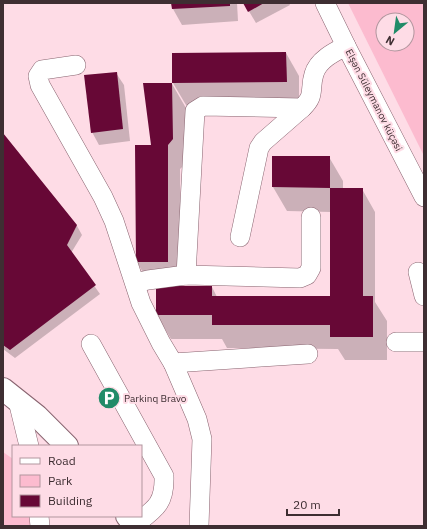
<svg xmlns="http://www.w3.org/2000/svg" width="427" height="529" font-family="'IBM Plex Sans',sans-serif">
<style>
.green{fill:#fcbbcf;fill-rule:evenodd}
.shadow{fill:#0003}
.building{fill:#670836}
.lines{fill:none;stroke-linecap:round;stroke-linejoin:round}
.minor-casing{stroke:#88636f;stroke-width:20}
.major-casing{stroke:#88636f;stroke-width:24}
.minor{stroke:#fff;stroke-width:19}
.major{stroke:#fff;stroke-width:22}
.labels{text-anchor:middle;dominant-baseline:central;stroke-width:4;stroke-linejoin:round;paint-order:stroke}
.street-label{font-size:10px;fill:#3e2e32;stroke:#fedce6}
.poi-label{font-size:10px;fill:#3e2e32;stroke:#fedce6;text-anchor:start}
</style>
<rect width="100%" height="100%" fill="#fedce6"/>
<g class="green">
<path d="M348 3H424V156ZM383 20H407V44H383Z"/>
<polygon points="3,452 13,459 13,516 32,516 32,526 3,526"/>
</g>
<g class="shadow">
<polygon points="172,3 237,3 238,21 182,25 173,9"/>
<polygon points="244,3 289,3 290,5 256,23"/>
<polygon points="286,53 299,76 299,105 186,105 173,83"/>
<polygon points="116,73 124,85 130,141 99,145 92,132"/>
<polygon points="172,84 186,108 186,163 180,169 181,285 150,285 137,262 152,146"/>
<polygon points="3,135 77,226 82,235 71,253 100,294 15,358 3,349"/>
<polygon points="273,157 329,157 343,181 343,189 362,189 375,212 375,302 387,321 387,360 345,360 338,349 227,348 222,339 171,339 157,315 212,287 217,297 331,297 331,212 287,211 273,187"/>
</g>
<g class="building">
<polygon points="171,3 230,3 230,6 172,9"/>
<polygon points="243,3 264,3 248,12"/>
<polygon points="286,52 287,82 172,83 172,53"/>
<polygon points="117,72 123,129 91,133 84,75"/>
<polygon points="143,83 172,83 173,139 168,145 168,262 136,262 135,145 151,145"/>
<polygon points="3,133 77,225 67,245 96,285 10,350 3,345"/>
<polygon points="272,156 330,156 330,188 272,187"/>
<polygon points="330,188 363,188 363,296 373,296 373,337 330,337 330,325 212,325 212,315 156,315 156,286 212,286 212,296 330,296"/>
</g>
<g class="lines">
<g class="minor-casing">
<g id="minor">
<polyline points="325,3 346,46 424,197"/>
<polyline points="76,65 42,70 38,76 40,85 103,197 114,221 141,303 161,343 173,363 197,419 202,439 199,526"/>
<polyline points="240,237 259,148 263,142 302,108"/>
<polyline points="418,272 424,296"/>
<path d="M186 275 195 111 203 106 302 108C316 95 309 90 314 74 318 60 334 52 346 46"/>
<polyline points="135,283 148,280 186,275 300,278 307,275 311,268 311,217"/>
<polyline points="396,342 424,342"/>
<path d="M91 344 164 476C165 504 155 509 134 525"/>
<polyline points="173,363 308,354"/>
<polyline points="18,401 29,446"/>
<polyline points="39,516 40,526"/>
</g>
</g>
<g class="major-casing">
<g id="major">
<polyline points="3,389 37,416 67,446"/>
<polyline points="127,516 135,526"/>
</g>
</g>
<use href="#minor" class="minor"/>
<use href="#major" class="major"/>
</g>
<defs>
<g id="parking-disc" transform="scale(1.15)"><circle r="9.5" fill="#218b68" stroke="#fedce6"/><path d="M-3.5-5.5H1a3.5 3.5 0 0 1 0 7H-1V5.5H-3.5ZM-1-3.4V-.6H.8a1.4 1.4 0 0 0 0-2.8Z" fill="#fff"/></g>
</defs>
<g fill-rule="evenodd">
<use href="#parking-disc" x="109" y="398"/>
</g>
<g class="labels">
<g class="street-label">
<text transform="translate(374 100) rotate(63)">Elşən Süleymanov küçəsi</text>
</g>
<g class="poi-label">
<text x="124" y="398">Parkinq Bravo</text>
</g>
</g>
<rect width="427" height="529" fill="none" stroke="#3e2e32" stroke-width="8"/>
<rect x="12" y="445" width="130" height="72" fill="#fedce6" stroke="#b1969e"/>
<rect x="20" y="458" width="20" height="6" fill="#ffffff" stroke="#b1969e"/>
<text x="48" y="465" font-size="12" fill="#3e2e32">Road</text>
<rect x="20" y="475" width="20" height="12" fill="#fcbbcf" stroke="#b1969e"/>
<text x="48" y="485" font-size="12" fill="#3e2e32">Park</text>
<rect x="20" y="495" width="20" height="12" fill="#670836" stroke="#b1969e"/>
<text x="48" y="505" font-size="12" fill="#3e2e32">Building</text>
<g transform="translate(395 32) rotate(209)"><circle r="19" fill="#fedce6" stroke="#b1969e"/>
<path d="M0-3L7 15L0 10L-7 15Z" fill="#218b68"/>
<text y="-6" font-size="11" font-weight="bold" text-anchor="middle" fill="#3e2e32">N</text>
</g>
<path d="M287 509v6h52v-6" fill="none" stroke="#3e2e32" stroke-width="2"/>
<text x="293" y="509" font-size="12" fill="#3e2e32" stroke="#fedce6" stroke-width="3" paint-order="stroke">20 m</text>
</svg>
